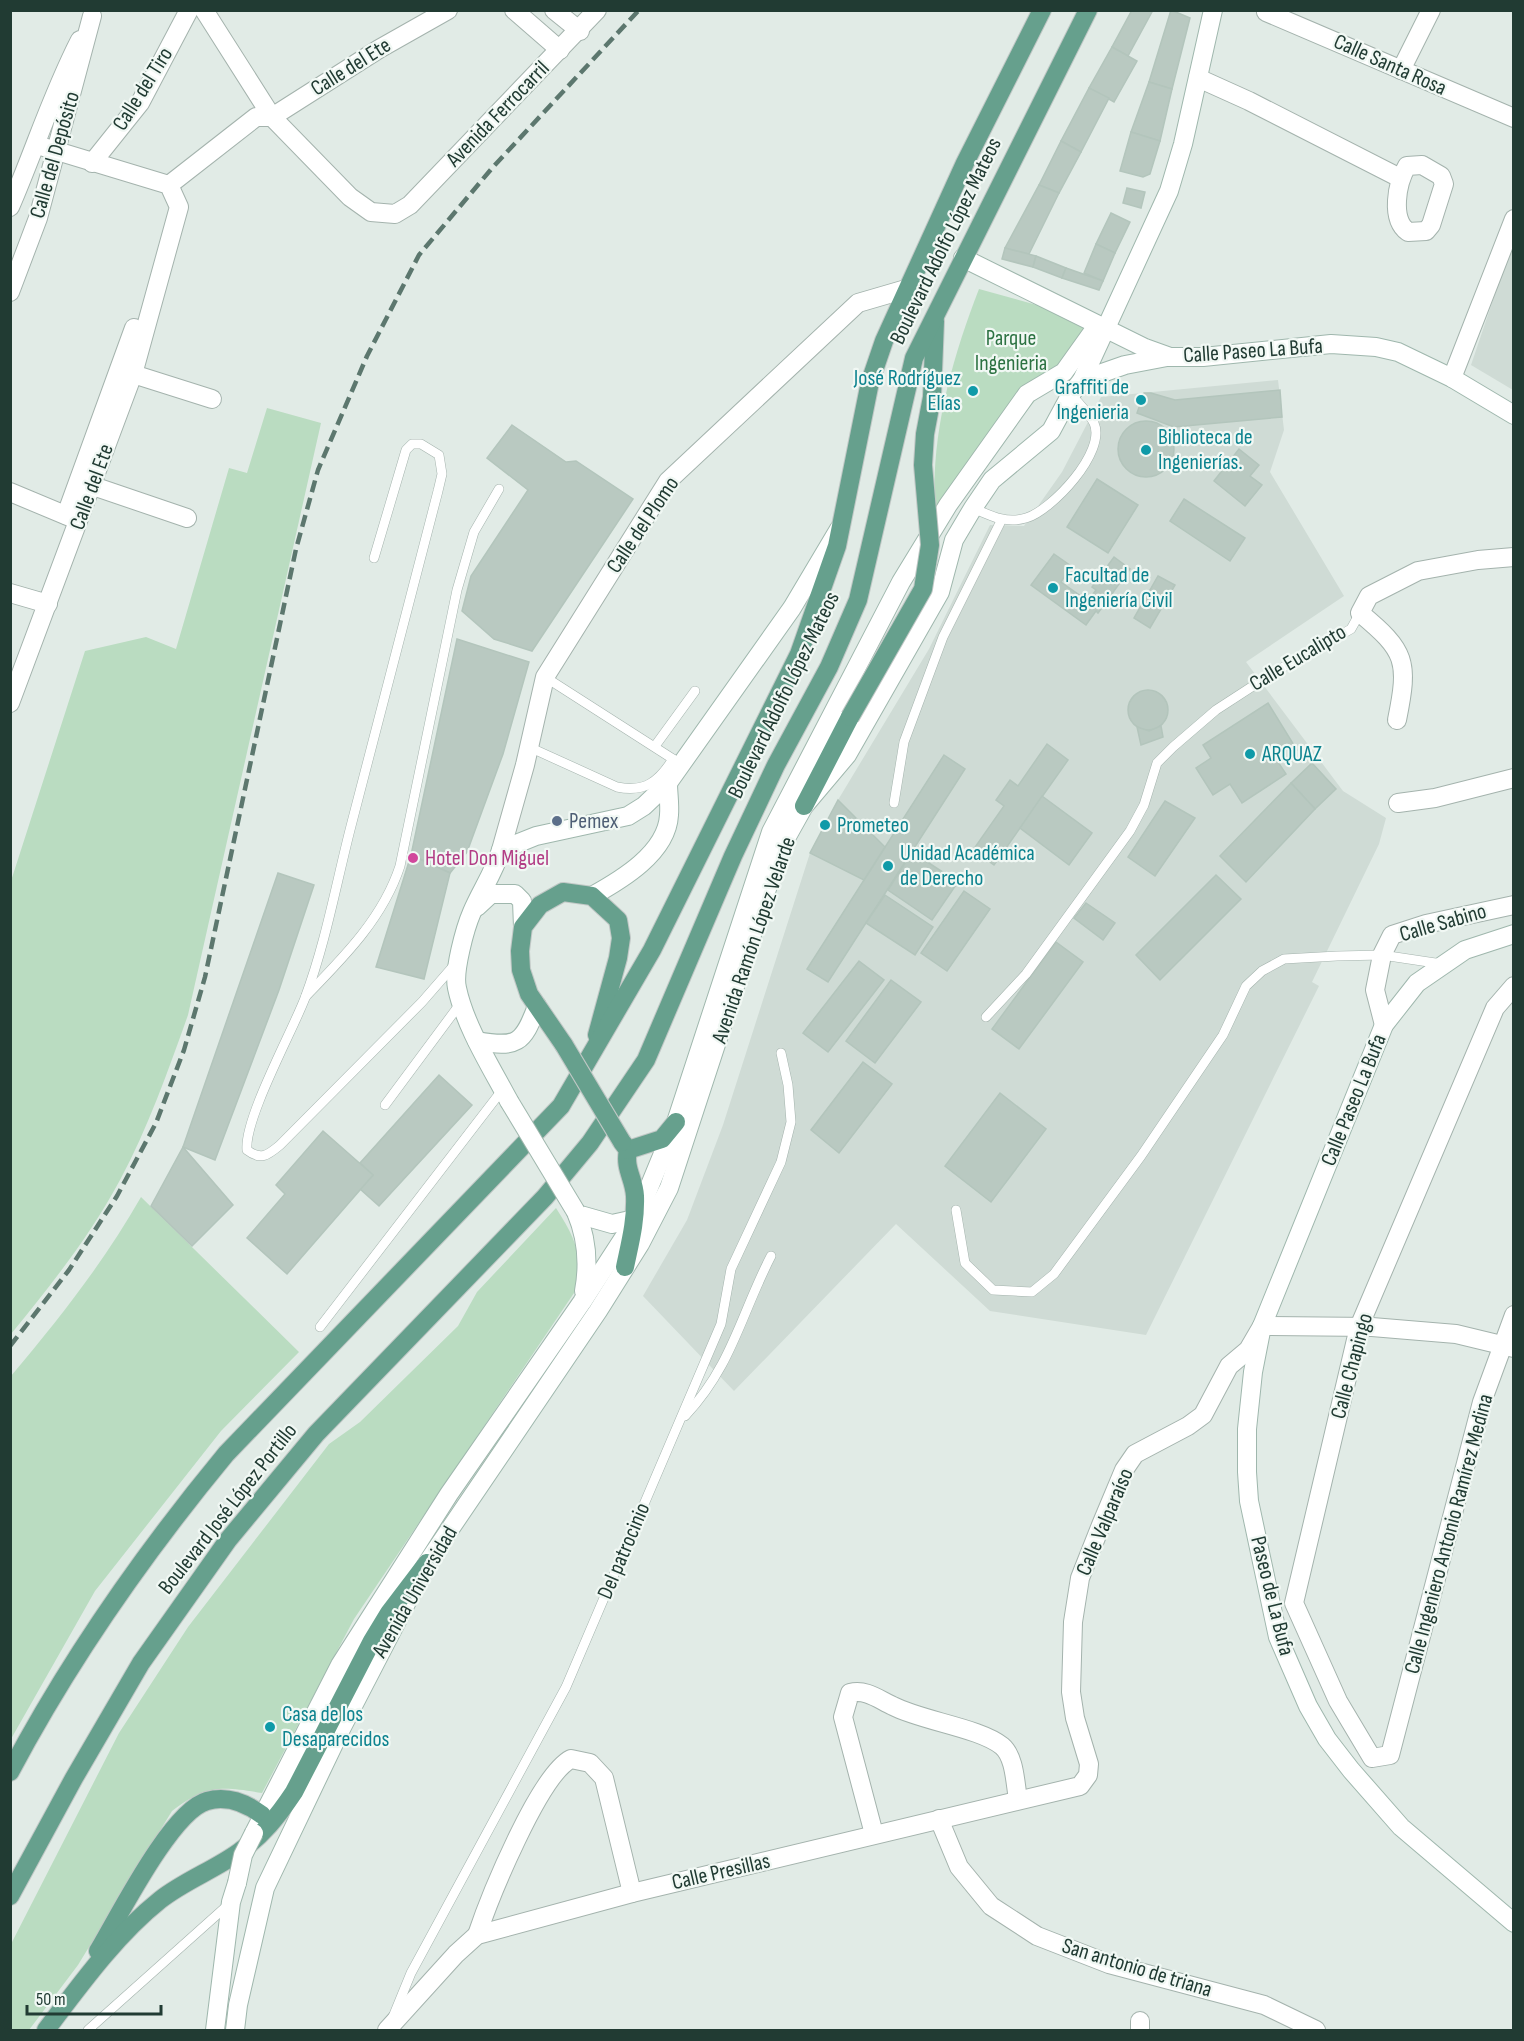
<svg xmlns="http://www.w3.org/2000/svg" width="1524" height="2041" font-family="'Sofia Sans Condensed',sans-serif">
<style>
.built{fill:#cfdbd5}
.green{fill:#badcc1}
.building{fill:#b9c9c1;stroke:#b3c5bc;stroke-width:1.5}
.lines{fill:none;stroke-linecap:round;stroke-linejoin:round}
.lane-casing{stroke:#a4b3ad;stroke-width:10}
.street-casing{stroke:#a4b3ad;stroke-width:20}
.secondary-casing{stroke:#9fb7ad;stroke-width:20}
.primary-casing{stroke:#c1c8c6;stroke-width:20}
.lane{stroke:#fff;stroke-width:9}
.street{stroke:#fff;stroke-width:18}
.secondary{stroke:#fff;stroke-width:18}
.primary{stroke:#66a08d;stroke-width:18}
.rail{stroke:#5c776e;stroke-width:4.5;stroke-dasharray:12 6;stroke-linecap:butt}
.secondary-bridge-casing{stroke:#9fb7ad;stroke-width:20;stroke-linecap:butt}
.primary-bridge-casing{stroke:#c1c8c6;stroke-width:20;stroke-linecap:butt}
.secondary-bridge{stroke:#fff;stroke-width:18}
.primary-bridge{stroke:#66a08d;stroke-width:18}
.culture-dot{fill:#0f9aa8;stroke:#f1f8f4;stroke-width:2}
.service-dot{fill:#5c6f8a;stroke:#f1f8f4;stroke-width:2}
.hotel-dot{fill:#d1479c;stroke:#f1f8f4;stroke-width:2}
.labels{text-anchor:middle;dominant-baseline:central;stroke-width:4.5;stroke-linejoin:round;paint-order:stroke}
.street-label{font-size:22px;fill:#213b33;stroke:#f1f8f4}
.park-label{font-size:22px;fill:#2c7242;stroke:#f1f8f4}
.culture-label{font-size:22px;fill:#0d838f;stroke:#f1f8f4;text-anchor:start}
.service-label{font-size:22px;fill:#4e5e75;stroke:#f1f8f4;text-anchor:start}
.hotel-label{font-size:22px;fill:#b23c85;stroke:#f1f8f4;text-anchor:start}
</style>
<rect width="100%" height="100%" fill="#e1ebe6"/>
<g class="built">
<polygon points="1513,241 1513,390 1471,365"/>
<polygon points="1278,380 1284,430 1270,472 1344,596 1246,662 1343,791 1386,818 1379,844 1312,982 1319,986 1146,1335 990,1311 896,1224 734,1391 643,1296 687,1220 723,1125 810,853 838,800 929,649 990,525 1024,526 1062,472 1101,397"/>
</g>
<g class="green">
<path d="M979 289 1098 322 936 524C928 443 950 364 979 289Z"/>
<path d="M267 408 321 423 188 1015C168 1071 148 1128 120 1180 90 1236 51 1285 11 1334V881L85 651 146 637 176 649 229 468 247 473Z"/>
<path d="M141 1197 299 1352 221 1431 95 1591 11 1739V1376C59 1319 104 1262 141 1197Z"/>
<path d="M556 1208C577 1241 583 1255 574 1293L354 1619 262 1793C220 1786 206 1785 172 1811L78 1965 29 2030H11L10 1946 119 1733 188 1627 329 1444 360 1422 458 1326 477 1292Z"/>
</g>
<g class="building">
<polygon points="1132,10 1153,10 1128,56 1112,47"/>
<polygon points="1171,10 1190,18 1172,89 1149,82"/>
<polygon points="1112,47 1137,61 1114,102 1089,88"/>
<polygon points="1149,82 1172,89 1160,141 1131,132"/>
<polygon points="1089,88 1109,98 1081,152 1061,141"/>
<polygon points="1131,132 1160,141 1150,174 1143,177 1120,171"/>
<polygon points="1061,141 1081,152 1059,193 1039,185"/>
<polygon points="1039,185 1059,193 1029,254 1005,248"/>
<polygon points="1127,188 1145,192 1141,208 1123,203"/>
<polygon points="1111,213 1130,222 1115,253 1096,244"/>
<polygon points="1096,244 1115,253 1103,281 1084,273"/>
<polygon points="1005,248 1036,256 1033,267 1002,259"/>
<polygon points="1036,256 1066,268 1062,278 1033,267"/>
<polygon points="1066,268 1103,281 1099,290 1062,278"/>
<polygon points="1280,390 1282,417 1174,427 1137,413 1144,393 1151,393 1175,400"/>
<circle cx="1146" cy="449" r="28"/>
<polygon points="512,425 566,462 576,461 633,499 532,651 494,639 462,611 471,576 528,490 487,458"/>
<polygon points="1239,449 1259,465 1250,476 1262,485 1245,506 1214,481"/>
<polygon points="1097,479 1138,505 1108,553 1067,527"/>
<polygon points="1184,499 1245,538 1230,561 1170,521"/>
<polygon points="1054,554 1071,566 1061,582 1088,601 1096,590 1092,587 1114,557 1130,569 1098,613 1096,611 1086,625 1031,585"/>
<polygon points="1158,576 1175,585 1150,628 1134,618"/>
<polygon points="457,639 529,662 503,754 467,852 450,873 411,855"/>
<circle cx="1148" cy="710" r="20"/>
<polygon points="1268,703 1297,750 1278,762 1286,774 1242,803 1230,784 1213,795 1196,768 1211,758 1203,745"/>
<polygon points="1161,726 1163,737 1141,745 1137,727 1149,731"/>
<polygon points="1047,744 1068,760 994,865 973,850 1004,806 996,800 1010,780 1018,786"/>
<polygon points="944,755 965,769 828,982 807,969"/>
<polygon points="1312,763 1336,789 1315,809 1291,783"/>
<polygon points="1291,783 1315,809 1246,882 1220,856"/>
<polygon points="1042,796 1092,833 1069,865 1020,828"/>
<polygon points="838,800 885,847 864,880 810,853"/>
<polygon points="1165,801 1195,818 1155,876 1128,857"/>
<polygon points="912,852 958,882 932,920 888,890"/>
<polygon points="411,855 450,873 424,979 376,967"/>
<polygon points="278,873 314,885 279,990 215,1160 183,1147"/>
<polygon points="1216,875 1241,899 1160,980 1136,955"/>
<polygon points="964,891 990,909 947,971 921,953"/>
<polygon points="885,895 933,927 915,955 866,923"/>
<polygon points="1086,903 1115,923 1103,940 1074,918"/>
<polygon points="1056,942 1083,962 1019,1049 992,1029"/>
<polygon points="859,961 884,980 828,1052 803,1033"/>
<polygon points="891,980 921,1002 875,1063 846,1041"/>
<polygon points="863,1062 892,1084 839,1153 811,1130"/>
<polygon points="439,1075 472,1105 379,1206 360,1189 373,1175 360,1163"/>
<polygon points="1000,1093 1046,1129 991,1202 945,1166"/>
<polygon points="323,1131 373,1175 287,1274 247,1238 285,1194 276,1185"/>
<polygon points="183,1147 233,1205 192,1246 151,1206"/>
</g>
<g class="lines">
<g class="lane-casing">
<g id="lane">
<path d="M973 508C991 516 1006 524 1026 518 1051 511 1107 452 1094 423 1089 413 1078 403 1071 394"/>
<path d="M374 558 406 450 412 444H421L439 455 442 474 438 491C409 603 380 715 351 826 336 884 326 942 305 998 292 1032 244 1119 247 1150 261 1161 268 1155 280 1145L422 1002 456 963"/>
<polyline points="545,677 673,759 675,770"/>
<polyline points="655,746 695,691"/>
<path d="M529 747 617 787C645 793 659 781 673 759"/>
<polyline points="894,803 904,742 943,637 1001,521"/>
<path d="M306 996C344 957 383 918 400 866L457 590 474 532 499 489"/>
<polyline points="986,1017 1026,974 1130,831 1144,805 1157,763 1173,747 1216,710 1273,673 1351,629 1360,613"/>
<polyline points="385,1105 460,1004"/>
<polyline points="956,1210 965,1263 993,1290 1032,1292 1054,1274 1141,1156 1223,1035 1246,986 1262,971 1284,959 1337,956 1382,955 1442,964"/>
<polyline points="320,1327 503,1089"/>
<path d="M685 1416C732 1366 741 1314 771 1256"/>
<polyline points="393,2017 411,1973 566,1687 721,1324 731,1269 781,1162 791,1122 788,1085 781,1053"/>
<polyline points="88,2030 229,1904"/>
</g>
</g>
<g class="street-casing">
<g id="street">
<polyline points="204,10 272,117 350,197 371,212 395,214 410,205 597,10"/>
<polyline points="514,10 560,50"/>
<polyline points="554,10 580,31"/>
<polyline points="1266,12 1514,118"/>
<polyline points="1401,70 1431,10"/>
<polyline points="1198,78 1249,101 1400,178"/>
<polyline points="92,163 140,103 189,10"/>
<path d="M1422 165 1441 176 1444 184 1431 225 1426 231 1408 232C1390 219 1397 183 1407 166Z"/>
<polyline points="169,185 256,117 272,117 379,49 448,10"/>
<path d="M10 207C34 152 52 94 80 40"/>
<polyline points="10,292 38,218 92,16"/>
<polyline points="133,374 212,399"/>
<polyline points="1452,378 1514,219"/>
<polyline points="93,486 187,518"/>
<polyline points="10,492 77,520"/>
<polyline points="66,515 134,328"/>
<polyline points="10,593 48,604"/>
<polyline points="10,703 133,374 179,207 169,185 37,145"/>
<path d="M1397 720C1409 661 1406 651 1360 613L1369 596 1418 571 1478 560 1514 557"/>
<polyline points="1398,803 1435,798 1514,778"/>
<polyline points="501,850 525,765 545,677 668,481 858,303 906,289"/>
<polyline points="1514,986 1495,1008 1359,1327 1294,1603 1338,1701 1372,1758 1390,1755 1482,1402 1514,1315"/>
<polyline points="1384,1025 1375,990 1382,955 1392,935 1426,924 1514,905"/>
<polyline points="939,1819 959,1867 991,1906 1037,1936 1109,1964 1264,2005 1316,2030"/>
<path d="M874 1834 843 1717 850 1693C866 1689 878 1699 893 1706 922 1721 980 1728 1002 1746 1015 1757 1015 1783 1018 1799"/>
<path d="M477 1935C489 1899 539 1775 571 1759L590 1763 604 1778 632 1893"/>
<polyline points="1140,2021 1140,2030"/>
<polyline points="387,2030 456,1954 477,1935 632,1893 1080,1786 1088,1775 1089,1764 1075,1718 1071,1692 1073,1622 1080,1578 1101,1525 1124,1470 1135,1454 1188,1426 1203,1415 1229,1366 1248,1350 1262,1326 1372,1327 1456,1334 1514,1348"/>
</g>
</g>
<g class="secondary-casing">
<g id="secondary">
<polyline points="963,258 1145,348 1170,357 1203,357 1331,344 1376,347 1398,352 1452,378 1514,415"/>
<polyline points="1082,380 1125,365 1167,357"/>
<path d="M592 896C621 880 667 853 669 815 670 805 668 793 668 783"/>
<polyline points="477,907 491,894 515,894 522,901 523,927"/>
<polyline points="1514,934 1465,950 1417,983 1384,1025 1262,1326 1253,1372 1247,1429 1247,1472 1249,1501 1278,1637 1308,1706 1327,1739 1351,1770 1401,1827 1514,1923"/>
<path d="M477 1041C517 1048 523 1044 537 1006"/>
<path d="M509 1101C491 1067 465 1026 457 988 453 972 465 928 472 912 481 891 494 872 501 850L536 836 628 816 644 806 668 783 792 608 839 529"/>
<path d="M576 1212C587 1238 589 1264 584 1291"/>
<polyline points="577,1214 612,1224 639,1218"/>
<polyline points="254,1833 340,1665 449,1494 582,1302 636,1219 676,1122 771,832 901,582 948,505 1027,394 1064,372 1094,330"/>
<polyline points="215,2030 231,1902 237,1883"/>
<polyline points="235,2030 238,2005 265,1888 341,1729 427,1563 598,1311 640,1244 669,1188 780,849 804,806 847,755 940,592 954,540 973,508 992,480 1051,431 1071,394 1082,380 1169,191 1183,144 1213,10"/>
</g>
</g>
<g class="primary-casing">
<g id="primary">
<polyline points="932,397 935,321"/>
<polyline points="804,806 850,717"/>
<polyline points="564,1045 529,994 521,970 520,951 523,927 540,905 563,892 592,896 618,920 621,938 618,958 597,1035"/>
<path d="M622 1142 628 1150C624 1169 634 1178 635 1196 636 1221 630 1243 625 1267"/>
<polyline points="628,1150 662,1139 676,1122"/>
<path d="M10 1772C70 1659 145 1552 226 1454L561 1106 652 950 799 654 837 546 870 382 884 341 965 163 1042 10"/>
<polyline points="10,1896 74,1778 141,1663 228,1540 316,1434 545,1197 590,1143 646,1060 733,856 776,765 829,667 858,600 914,358 1088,10"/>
<path d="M98 1951C118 1918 171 1811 207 1801 228 1795 246 1803 262 1815"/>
<path d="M46 2030C80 1985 116 1935 160 1900 184 1881 214 1870 239 1852 262 1836 278 1816 294 1792L372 1641 389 1613 427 1563"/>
</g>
</g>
<use href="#lane" class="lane"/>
<use href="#street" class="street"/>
<use href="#secondary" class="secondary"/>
<use href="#primary" class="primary"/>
<polyline class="rail" points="10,1346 69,1270 117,1196 156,1123 184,1050 205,977 296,549 318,470 367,356 419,255 493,167 639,10"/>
<g class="secondary-bridge-casing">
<g id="secondary-bridge">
<polyline points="509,1101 576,1212"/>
<polyline points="237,1883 243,1855 254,1833"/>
</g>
</g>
<g class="primary-bridge-casing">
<g id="primary-bridge">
<polyline points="850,717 923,589 930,545 923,465 925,434 932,397"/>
<polyline points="564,1045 622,1142"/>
</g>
</g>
<use href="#secondary-bridge" class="secondary-bridge"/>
<use href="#primary-bridge" class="primary-bridge"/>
</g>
<g class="culture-dot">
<circle cx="973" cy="391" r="6"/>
<circle cx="1141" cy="400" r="6"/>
<circle cx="1146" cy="450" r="6"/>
<circle cx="1053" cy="588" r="6"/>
<circle cx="1250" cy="754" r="6"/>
<circle cx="825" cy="825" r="6"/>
<circle cx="888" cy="866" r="6"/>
<circle cx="270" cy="1727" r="6"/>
</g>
<circle class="service-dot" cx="557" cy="821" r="6"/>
<circle class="hotel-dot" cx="413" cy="858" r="6"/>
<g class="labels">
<g class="street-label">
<text transform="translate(1390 65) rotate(24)">Calle Santa Rosa</text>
<text transform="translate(351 67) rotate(-32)">Calle del Ete</text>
<text transform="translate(143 89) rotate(-58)">Calle del Tiro</text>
<text transform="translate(498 114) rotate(-46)">Avenida Ferrocarril</text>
<text transform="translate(55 155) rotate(-74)">Calle del Depósito</text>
<text transform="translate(946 241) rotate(-64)">Boulevard Adolfo López Mateos</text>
<text transform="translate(1253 351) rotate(-4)">Calle Paseo La Bufa</text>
<text transform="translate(92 487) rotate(-70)">Calle del Ete</text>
<text transform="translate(643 525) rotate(-56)">Calle del Plomo</text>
<text transform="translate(1298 658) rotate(-31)">Calle Eucalipto</text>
<text transform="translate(784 695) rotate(-64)">Boulevard Adolfo López Mateos</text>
<text transform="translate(1443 923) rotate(-16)">Calle Sabino</text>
<text transform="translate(754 940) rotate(-71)">Avenida Ramón López Velarde</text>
<text transform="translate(1354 1100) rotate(-68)">Calle Paseo La Bufa</text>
<text transform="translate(1352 1366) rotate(-75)">Calle Chapingo</text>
<text transform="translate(228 1509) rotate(-52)">Boulevard José López Portillo</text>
<text transform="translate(1105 1522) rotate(-67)">Calle Valparaíso</text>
<text transform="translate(1449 1534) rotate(-75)">Calle Ingeniero Antonio Ramírez Medina</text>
<text transform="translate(624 1551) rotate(-67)">Del patrocinio</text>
<text transform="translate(415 1592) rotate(-60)">Avenida Universidad</text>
<text transform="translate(1272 1596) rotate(76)">Paseo de La Bufa</text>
<text transform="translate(721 1872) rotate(-13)">Calle Presillas</text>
<text transform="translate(1137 1968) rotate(17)">San antonio de triana</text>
</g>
<g class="park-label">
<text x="1011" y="338">Parque<tspan x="1011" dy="25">Ingenieria</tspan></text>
</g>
<g class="culture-label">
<text x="961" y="378" text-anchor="end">José Rodríguez<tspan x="961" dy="25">Elías</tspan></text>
<text x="1129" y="387" text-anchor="end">Graffiti de<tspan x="1129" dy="25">Ingenieria</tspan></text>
<text x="1158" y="437">Biblioteca de<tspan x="1158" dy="25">Ingenierías.</tspan></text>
<text x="1065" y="575">Facultad de<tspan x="1065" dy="25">Ingeniería Civil</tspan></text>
<text x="1262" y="754">ARQUAZ</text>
<text x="837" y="825">Prometeo</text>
<text x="900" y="853">Unidad Académica<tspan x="900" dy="25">de Derecho</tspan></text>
<text x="282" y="1714">Casa de los<tspan x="282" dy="25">Desaparecidos</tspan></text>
</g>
<g class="service-label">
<text x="569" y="821">Pemex</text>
</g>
<g class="hotel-label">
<text x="425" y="858">Hotel Don Miguel</text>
</g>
</g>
<rect width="1524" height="2041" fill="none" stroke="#213b33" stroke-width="24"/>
<path d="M27 2005v9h134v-9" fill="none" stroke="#213b33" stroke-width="3"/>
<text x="36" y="2005" font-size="18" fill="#213b33" stroke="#f1f8f4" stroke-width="4.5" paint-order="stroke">50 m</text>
</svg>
